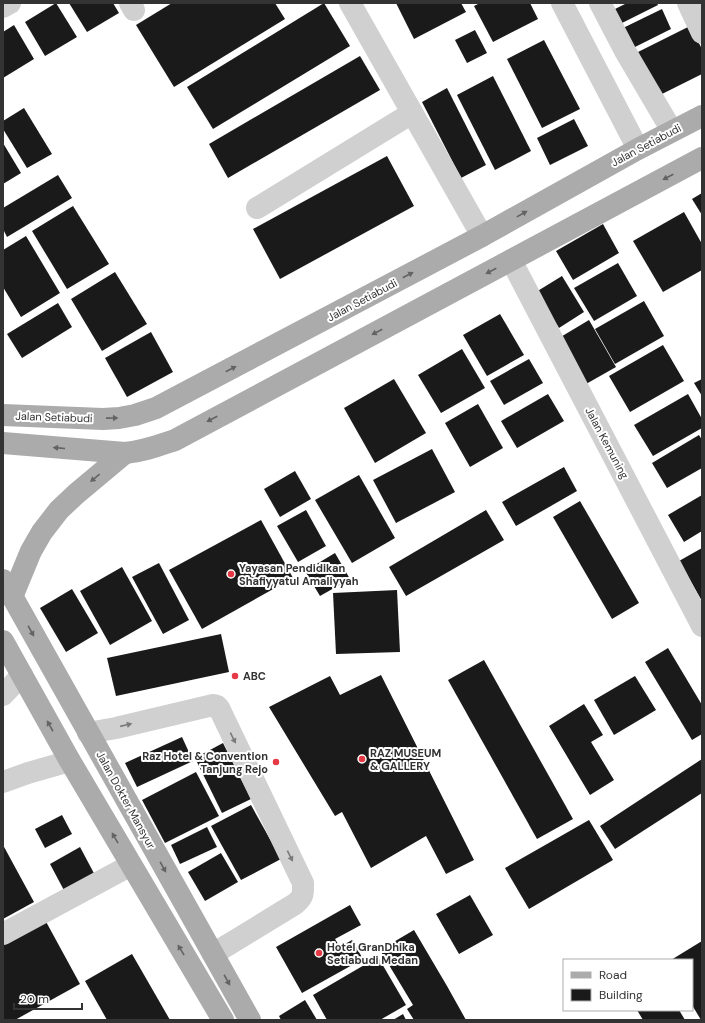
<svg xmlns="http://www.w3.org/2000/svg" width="705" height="1023" font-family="'DM Sans',sans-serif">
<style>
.building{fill:#1a1a1a}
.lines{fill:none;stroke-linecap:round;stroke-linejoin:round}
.minor{stroke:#d0d0d0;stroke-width:22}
.major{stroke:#ababab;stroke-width:22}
.oneway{fill:#636363}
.oneway2{fill:#7a7a7a}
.poi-dot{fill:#e63946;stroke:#fff;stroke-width:1.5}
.labels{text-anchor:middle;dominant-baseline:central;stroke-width:4;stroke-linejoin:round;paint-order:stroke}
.street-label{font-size:11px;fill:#333;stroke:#fff}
.poi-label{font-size:11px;font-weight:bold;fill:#333;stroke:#fff;text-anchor:start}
</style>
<rect width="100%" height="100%" fill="#fff"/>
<g class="building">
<polygon points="56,3 77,37 45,56 25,22"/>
<polygon points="69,3 113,3 119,13 87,32"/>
<polygon points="172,3 275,3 285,19 174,87 136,25"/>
<polygon points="324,3 350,46 213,129 187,87"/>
<polygon points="396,3 461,3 466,12 414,39"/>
<polygon points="480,3 530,3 538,19 493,42 474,6"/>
<polygon points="627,3 657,3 658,5 618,25 611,11"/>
<polygon points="662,9 671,29 633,48 623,28"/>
<polygon points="14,25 34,59 3,78 3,32"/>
<polygon points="690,26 702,49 702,74 660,95 638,52"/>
<polygon points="475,30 487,53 467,63 455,40"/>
<polygon points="544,40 580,109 542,128 507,59"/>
<polygon points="360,56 380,90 228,178 209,144"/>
<polygon points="493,76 531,151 495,170 457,95"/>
<polygon points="447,88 486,165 461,178 422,102"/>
<polygon points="24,108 52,154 27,168 3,129 3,121"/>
<polygon points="574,119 588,146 550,165 537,138"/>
<polygon points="3,143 21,173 3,184"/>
<polygon points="387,156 414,206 280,279 253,229"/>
<polygon points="58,175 72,198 7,237 3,229 3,208"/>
<polygon points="702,193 702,215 692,199"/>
<polygon points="73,206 109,264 67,289 32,231"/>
<polygon points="684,212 702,244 702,270 663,292 633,241"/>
<polygon points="603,224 619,253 573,280 556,251"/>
<polygon points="26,236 60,293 21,317 3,287 3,250"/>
<polygon points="618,263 637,296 594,321 574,288"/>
<polygon points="115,272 147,324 102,351 71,299"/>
<polygon points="562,276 584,312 559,328 536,292"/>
<polygon points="644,301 664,336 615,364 595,329"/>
<polygon points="58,303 72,327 22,358 7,334"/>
<polygon points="500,314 524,355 487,376 463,335"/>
<polygon points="589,320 616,367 586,384 559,338"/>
<polygon points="151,332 173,372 127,397 105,358"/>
<polygon points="663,345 684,381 630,412 609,376"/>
<polygon points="462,349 485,388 441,413 418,375"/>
<polygon points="529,359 543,383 504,405 490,381"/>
<polygon points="394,379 426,433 375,463 344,408"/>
<polygon points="702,379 702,396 694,383"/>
<polygon points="548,394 564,421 517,448 501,421"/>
<polygon points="688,394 702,419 702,428 653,456 634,425"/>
<polygon points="478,404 503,448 470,467 445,423"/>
<polygon points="699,435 702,440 702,468 667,488 652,463"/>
<polygon points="432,449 455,492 396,523 373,480"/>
<polygon points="564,467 577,491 516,526 502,502"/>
<polygon points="295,471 311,499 280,517 264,489"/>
<polygon points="359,475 395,538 352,563 315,500"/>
<polygon points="702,495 702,531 684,542 668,515"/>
<polygon points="580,501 639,603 612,619 553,517"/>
<polygon points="306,510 326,546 298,562 277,526"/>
<polygon points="486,510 504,540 406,596 389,567"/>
<polygon points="261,520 293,578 202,629 169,570"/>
<polygon points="702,548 702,601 679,561"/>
<polygon points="335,553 350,579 320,596 305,571"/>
<polygon points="159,563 189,620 163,634 132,577"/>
<polygon points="122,567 152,621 110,645 80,591"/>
<polygon points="72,589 98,633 66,652 40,608"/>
<polygon points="397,590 400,652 336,654 333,593"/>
<polygon points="221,634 229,672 116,696 107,658"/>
<polygon points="668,648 702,705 702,734 692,740 645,662"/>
<polygon points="484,660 573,819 537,839 448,680"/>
<polygon points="381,675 474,860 446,874 426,836 371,868 342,812 335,816 269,707 330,676 340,695"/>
<polygon points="635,676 656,710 614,735 594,700"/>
<polygon points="584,704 603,735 591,742 614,780 590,795 549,726"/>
<polygon points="182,737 193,761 137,787 125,763"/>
<polygon points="223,743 251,799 222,813 195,758"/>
<polygon points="702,759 702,793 615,849 600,826"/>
<polygon points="196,772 219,816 165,843 142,800"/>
<polygon points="251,805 281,859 241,880 211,826"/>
<polygon points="62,815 72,834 45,848 35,829"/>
<polygon points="589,820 613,860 529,909 505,868"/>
<polygon points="207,827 217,847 180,864 171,845"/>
<polygon points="3,845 34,902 3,919"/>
<polygon points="80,847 97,879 67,896 50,864"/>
<polygon points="221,853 238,882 205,901 188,872"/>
<polygon points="470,895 493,935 459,954 436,914"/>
<polygon points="350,905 361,925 335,939 340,947 352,940 363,959 302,993 276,947"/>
<polygon points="44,918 80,984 15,1020 3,1020 3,941"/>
<polygon points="414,930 447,986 466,1020 414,1020 407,1009 413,1005 380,950"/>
<polygon points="702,941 702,1020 701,1020 692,1005 692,960 671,960"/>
<polygon points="132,954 170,1020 107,1020 85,981"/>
<polygon points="378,957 406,1005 380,1020 327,1020 313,995"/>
<polygon points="305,1000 317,1020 281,1020 279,1016"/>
<polygon points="637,1010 679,1010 685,1020 643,1020"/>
<polygon points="403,1014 406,1020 393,1020"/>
</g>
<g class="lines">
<g class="minor">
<polyline points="130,3 134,10"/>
<polyline points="350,3 482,236"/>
<polyline points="562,3 638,149"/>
<polyline points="600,3 625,51 672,131"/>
<polyline points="688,3 702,33"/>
<polyline points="3,7 10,3"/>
<polyline points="257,208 412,113"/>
<polyline points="511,260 702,626"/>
<polyline points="3,695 22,675"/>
<path d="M88 733 116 728 213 705 217 706 219 708 303 883C303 894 304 896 295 904L213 954"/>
<polyline points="3,782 28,773 70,761"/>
<polyline points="3,934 131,865"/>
</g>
<g class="major">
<polyline points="3,415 103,419 119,418 135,415 156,408 482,236 638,149 702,116"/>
<path d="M3 443 125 453C144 451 157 446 175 440L702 158"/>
<polyline points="3,580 250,1020"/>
<polyline points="12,597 31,551 42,532 59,510 76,494 125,453"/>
<polyline points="3,641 70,761 223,1020"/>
</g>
</g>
<defs><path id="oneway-solid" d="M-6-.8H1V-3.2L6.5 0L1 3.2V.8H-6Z"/></defs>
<g class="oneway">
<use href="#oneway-solid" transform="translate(668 177) rotate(152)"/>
<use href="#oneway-solid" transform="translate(522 214) rotate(-29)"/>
<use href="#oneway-solid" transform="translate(491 271) rotate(152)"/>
<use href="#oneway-solid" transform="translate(408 275) rotate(-28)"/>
<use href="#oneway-solid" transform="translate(377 332) rotate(152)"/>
<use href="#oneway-solid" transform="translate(231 369) rotate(-28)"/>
<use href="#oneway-solid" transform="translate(112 418) rotate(-1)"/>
<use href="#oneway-solid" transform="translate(212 419) rotate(152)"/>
<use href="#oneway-solid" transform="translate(59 448) rotate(-175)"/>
<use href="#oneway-solid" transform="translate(95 478) rotate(141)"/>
<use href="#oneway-solid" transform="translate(31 631) rotate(61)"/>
<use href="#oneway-solid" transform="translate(50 726) rotate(-119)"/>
<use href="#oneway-solid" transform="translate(115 838) rotate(-120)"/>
<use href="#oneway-solid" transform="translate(163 867) rotate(61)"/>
<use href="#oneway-solid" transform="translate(181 950) rotate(-121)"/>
<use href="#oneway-solid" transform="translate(227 980) rotate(61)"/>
</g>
<g class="oneway2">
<use href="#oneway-solid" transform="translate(126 725) rotate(-13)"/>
<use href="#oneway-solid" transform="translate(233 738) rotate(64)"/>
<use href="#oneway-solid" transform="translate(290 856) rotate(64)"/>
</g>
<g class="poi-dot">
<circle cx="231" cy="574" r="4"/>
<circle cx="235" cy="676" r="4"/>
<circle cx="362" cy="759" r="4"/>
<circle cx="276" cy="762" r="4"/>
<circle cx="319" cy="953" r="4"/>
</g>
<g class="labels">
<g class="street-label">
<text transform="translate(646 145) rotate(-28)">Jalan Setiabudi</text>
<text transform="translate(362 300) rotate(-28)">Jalan Setiabudi</text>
<text transform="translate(54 417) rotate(2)">Jalan Setiabudi</text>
<text transform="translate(607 443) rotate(62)">Jalan Kemuning</text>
<text transform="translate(126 800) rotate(61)">Jalan Dokter Mansyur</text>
</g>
<g class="poi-label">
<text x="239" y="568">Yayasan Pendidikan<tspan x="239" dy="13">Shafiyyatul Amaliyyah</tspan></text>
<text x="243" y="676">ABC</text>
<text x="370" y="753">RAZ MUSEUM<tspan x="370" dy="13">&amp; GALLERY</tspan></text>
<text x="268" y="756" text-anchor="end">Raz Hotel &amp; Convention<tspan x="268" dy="13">Tanjung Rejo</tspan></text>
<text x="327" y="947">Hotel GranDhika<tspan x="327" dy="13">Setiabudi Medan</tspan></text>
</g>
</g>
<rect width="705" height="1023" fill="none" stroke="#333333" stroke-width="8"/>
<rect x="563" y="959" width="130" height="52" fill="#ffffff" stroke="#adadad"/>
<rect x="571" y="972" width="20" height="6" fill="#ababab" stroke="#adadad"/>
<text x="599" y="979" font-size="12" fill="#333333">Road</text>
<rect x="571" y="989" width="20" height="12" fill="#1a1a1a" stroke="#adadad"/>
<text x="599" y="999" font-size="12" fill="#333333">Building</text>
<path d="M14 1003v6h68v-6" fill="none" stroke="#333333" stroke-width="2"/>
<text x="20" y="1003" font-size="12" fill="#333333" stroke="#ffffff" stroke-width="3" paint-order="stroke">20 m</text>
</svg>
